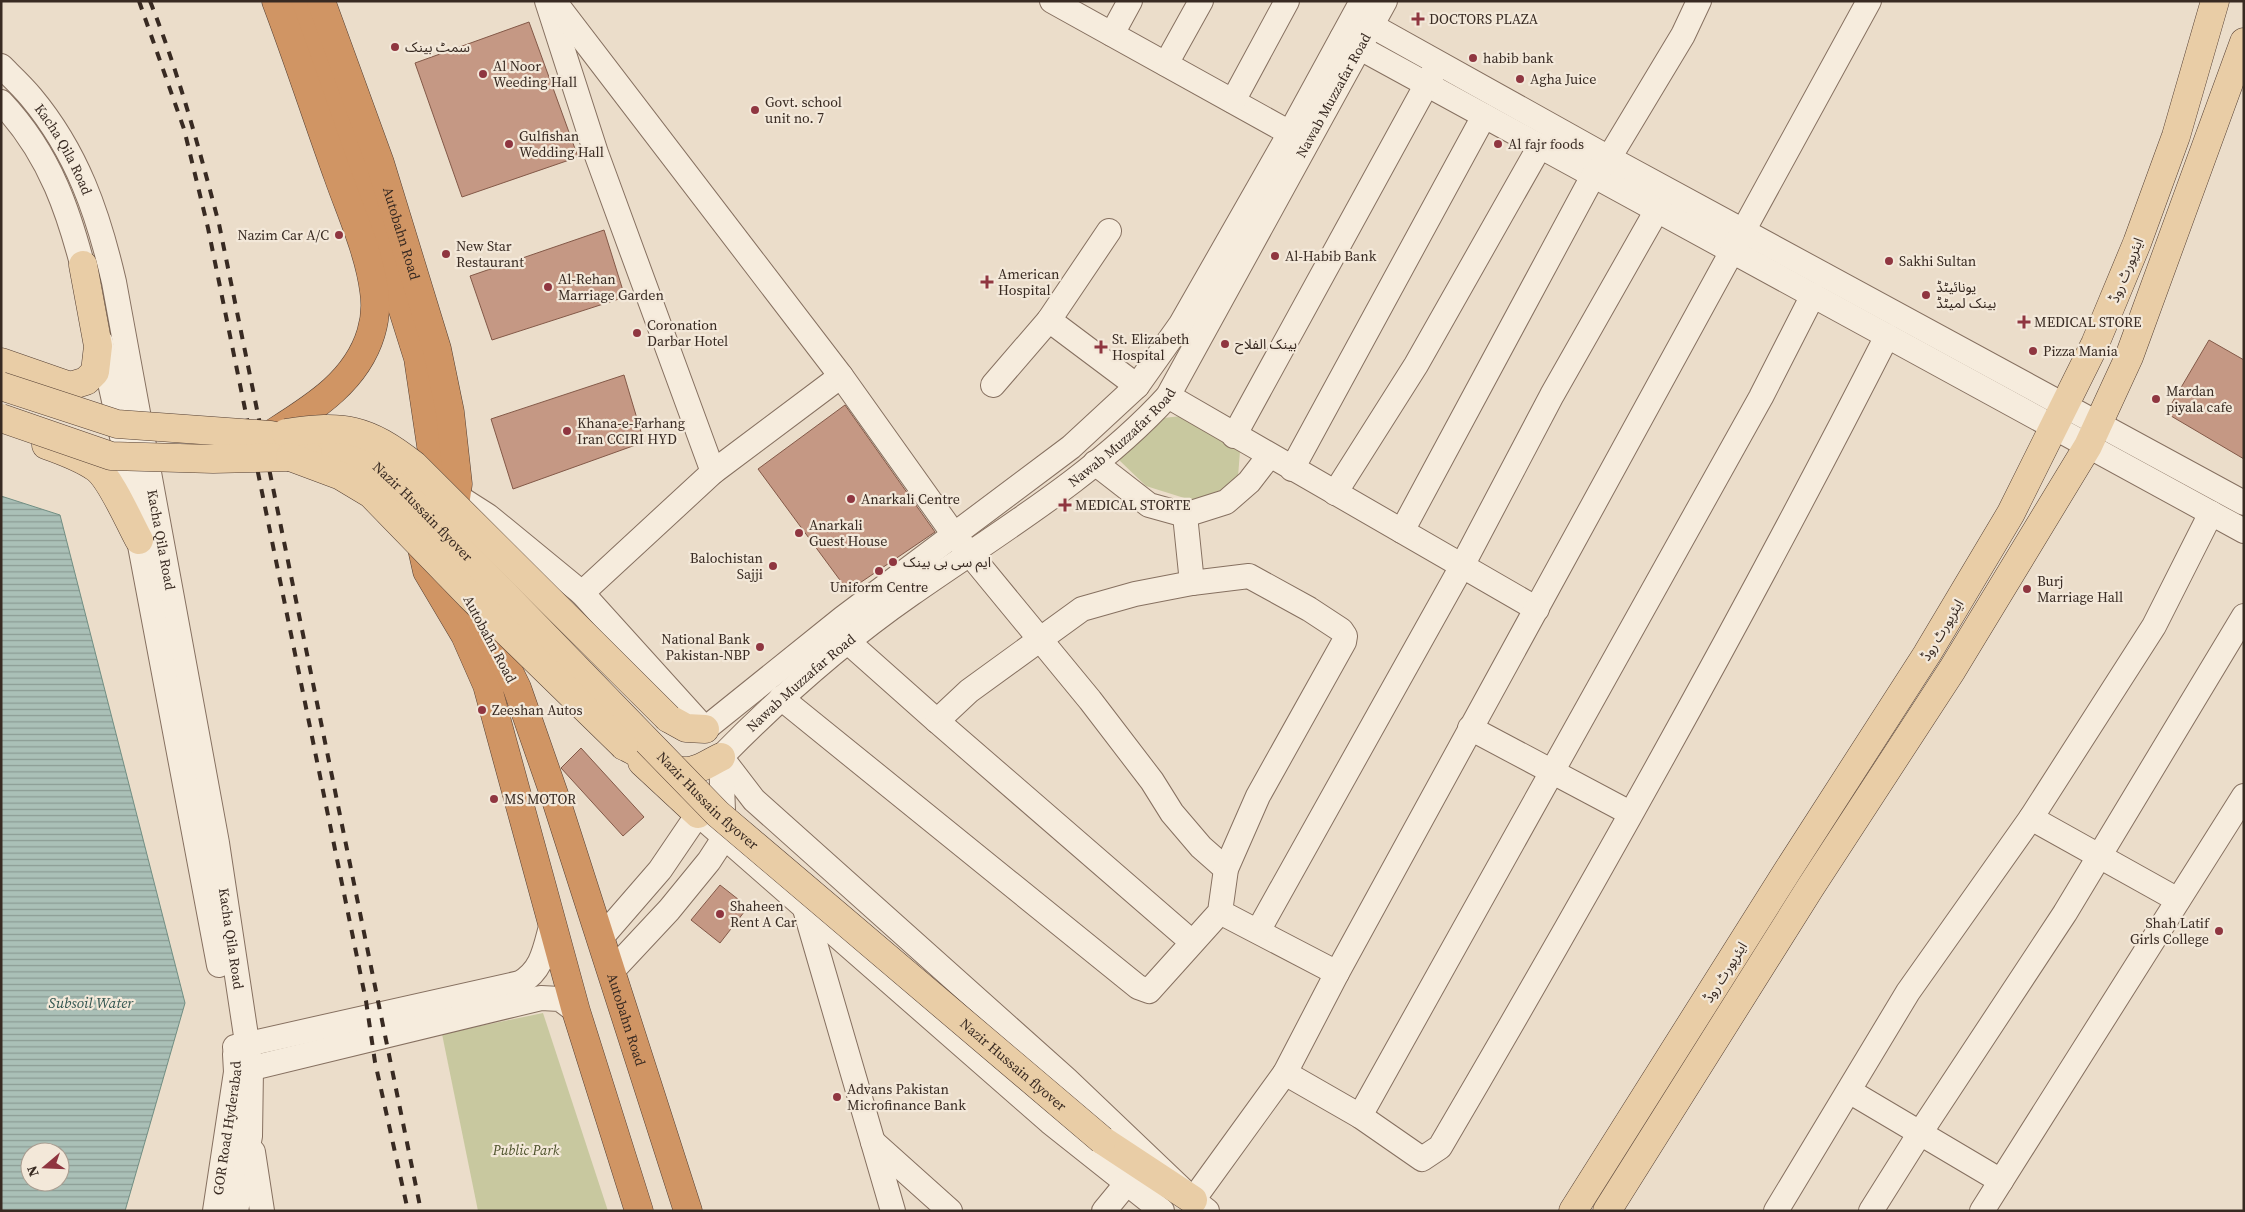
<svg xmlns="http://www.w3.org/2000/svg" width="2245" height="1212" font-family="'Source Serif 4','Noto Sans Arabic',serif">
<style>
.green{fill:#c8c89f}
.water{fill:url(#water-rules);stroke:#718e83;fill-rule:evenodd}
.building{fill:#c59884;stroke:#835948}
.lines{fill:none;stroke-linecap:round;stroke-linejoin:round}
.minor-casing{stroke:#867060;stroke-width:26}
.major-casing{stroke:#543f33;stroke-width:29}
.highway-casing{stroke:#543f33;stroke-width:29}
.minor{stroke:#f6ecdd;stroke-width:24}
.major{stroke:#e9cda6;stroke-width:28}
.highway{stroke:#d09564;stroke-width:28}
.rail{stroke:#382a22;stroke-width:4;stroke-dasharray:9 9;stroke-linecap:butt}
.major-bridge-casing{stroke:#543f33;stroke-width:29;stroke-linecap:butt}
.major-bridge{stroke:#e9cda6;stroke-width:28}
.poi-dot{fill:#8f3640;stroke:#f3e8d9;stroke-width:2}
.labels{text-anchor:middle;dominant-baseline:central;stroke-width:4.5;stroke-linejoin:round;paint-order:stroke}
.poi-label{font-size:14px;fill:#382a22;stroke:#f3e8d9;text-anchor:start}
.street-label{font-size:14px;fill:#382a22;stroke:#f3e8d9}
.park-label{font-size:14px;font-style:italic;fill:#4d522b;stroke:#f3e8d9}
.water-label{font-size:15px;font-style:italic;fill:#335650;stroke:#f3e8d9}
</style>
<defs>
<pattern id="water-rules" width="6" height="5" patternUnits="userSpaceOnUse" patternTransform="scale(1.25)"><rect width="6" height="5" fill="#aac0b7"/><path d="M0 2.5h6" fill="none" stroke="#8b9c94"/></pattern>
</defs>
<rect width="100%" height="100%" fill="#ebddca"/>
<g class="green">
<polygon points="1182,416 1240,451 1238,477 1221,490 1197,502 1146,486 1118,459 1163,418"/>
<polygon points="543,1013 608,1211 478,1211 442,1034"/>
</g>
<path class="water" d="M1 496 60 515 185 1003 125 1211H1ZM30 1152H60V1182H30Z"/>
<g class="building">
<polygon points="529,22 578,157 462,197 415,63"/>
<polygon points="604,230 625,297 492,340 470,276"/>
<polygon points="2209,340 2244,360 2244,459 2166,413"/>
<polygon points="624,375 644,442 513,489 491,419"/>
<polygon points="845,405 935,532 848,591 758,469"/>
<polygon points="581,748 644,817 623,836 561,768"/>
<polygon points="720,885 748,907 720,943 691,920"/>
</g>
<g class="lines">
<g class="minor-casing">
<g id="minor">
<polyline points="547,1 596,153 713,472 582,593"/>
<polyline points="554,1 841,376 713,472"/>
<polyline points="1052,1 1290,133"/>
<polyline points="1358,18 1609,158 2244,503"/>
<polyline points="1112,34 1130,1"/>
<polyline points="1342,38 2244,531"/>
<polyline points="1166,64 1201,1"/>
<path id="s1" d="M1 66C11 76 22 86 31 97 77 152 98 213 114 282L217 843 251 1069 250 1136 236 1211"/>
<polyline points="1233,101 1287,1"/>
<path d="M1 102C51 155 70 214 87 283"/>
<polyline points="1049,320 1137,386"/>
<polyline points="101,342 126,455 139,540 219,965"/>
<polyline points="841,376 955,536 1090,700 1152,781 1172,813 1201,847 1226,869"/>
<polyline points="993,385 1049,320 1109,231"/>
<polyline points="1168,396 1537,609"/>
<polyline points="1234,436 1434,71"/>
<polyline points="1095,463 1149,505 1185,515 1226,502 1249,482 1269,456"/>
<polyline points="1292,469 1484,116"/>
<polyline points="452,493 488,516 582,593 705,729 843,618 1071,447 1137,386 1181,324 1290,133 1362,1"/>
<polyline points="1335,493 1416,365 1540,146"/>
<polyline points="1185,515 1192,583"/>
<polyline points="1402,531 1593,176 1609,158 1683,35 1699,1"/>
<polyline points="781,698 1138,987 1149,991 1220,912 1226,869 1258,796 1344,642 1345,636 1341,630 1309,609 1249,576 1192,583 1135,594 1082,609 969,691 937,721 847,641"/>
<polyline points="937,721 1192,942"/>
<polyline points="1470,728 1630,813"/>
<path id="s2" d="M721 757C780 697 842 642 911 594 998 533 1096 475 1168 396L1385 1"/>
<polyline points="721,757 754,800 1066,1079 1193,1200 1207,1211"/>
<polyline points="698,814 1050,1122 1162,1211"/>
<polyline points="2031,818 2178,900"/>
<polyline points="805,909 893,1211"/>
<polyline points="1220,912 1337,973"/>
<polyline points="1258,931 1462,566 1552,395 1657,210"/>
<polyline points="601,938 660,870 698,814 696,798"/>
<polyline points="611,972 669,910 709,861 724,838 721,757"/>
<path d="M235 1047 520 983C543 970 545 948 552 923"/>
<polyline points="236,1072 541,998 560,999 576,1011"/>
<path d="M1285 1073 1360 1116 1422 1159 1440 1147C1596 881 1747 611 1887 336"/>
<polyline points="1849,1091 2001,1181"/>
<polyline points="1360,1116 1761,397 1813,295"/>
<polyline points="873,1142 950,1211"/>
<polyline points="253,1152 262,1211"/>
<polyline points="1193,1200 1285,1073 1337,973 1869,1"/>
<path id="s3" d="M215 1211 236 1072 235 1054"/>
<polyline points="1104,1211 1127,1183"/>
<polyline points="1776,1211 1908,992 2031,818 2154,626 2211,513"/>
<polyline points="1871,1211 1920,1133 2065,913 2244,616"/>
<polyline points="1982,1211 2244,796"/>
</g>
</g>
<g class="major-casing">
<g id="major">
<polyline points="1,362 70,386 86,381 95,372 98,346 83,265"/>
<path d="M46 445C63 451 82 458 96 468 111 479 129 522 139 540"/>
<polyline points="668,718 686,728 705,729"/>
<path d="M624 746C644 755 669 776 693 770 703 768 712 761 721 757"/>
<polyline points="642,762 698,814"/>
<polyline points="1102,1140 1193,1200"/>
<polyline points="1573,1211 1788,870 1927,654 2011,513 2095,344 2137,243 2176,136 2215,1"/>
<polyline points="1607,1211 1810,888 1952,670 2088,446 2129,357 2244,42"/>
</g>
</g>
<g class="highway-casing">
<g id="highway">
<polyline points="300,1 350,142 418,358 434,466 420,540 427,571 465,635 487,685 576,1011 639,1211"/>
<path id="s4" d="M321 1 380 163 437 349 450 412 458 484 452 526"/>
<path d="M270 435C311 409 356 383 371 333 375 320 376 304 374 291 369 252 351 213 338 176 317 118 298 59 276 1"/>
<path id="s5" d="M470 601 494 641 517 688 555 797 688 1211"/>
</g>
</g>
<use href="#minor" class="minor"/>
<use href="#major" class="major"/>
<use href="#highway" class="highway"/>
<g class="rail">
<polyline points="139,1 184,129 208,228 366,1001 375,1062 408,1211"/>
<path d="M150 1C179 74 199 148 219 224L421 1211"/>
</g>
<g class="major-bridge-casing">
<g id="major-bridge">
<path id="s6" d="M1 386 117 424 270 435 346 452 377 466 407 494 718 814 1102 1140"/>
<polyline points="1,418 111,456 213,459 290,457 308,454"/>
<path d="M286 433C344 424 367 428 414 465L668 718"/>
<polyline points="290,457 341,476 371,494 470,596 624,746"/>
</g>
</g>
<use href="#major-bridge" class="major-bridge"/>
</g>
<g class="poi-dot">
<path d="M1415.5 11.5h5v5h5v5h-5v5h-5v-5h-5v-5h5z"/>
<circle cx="395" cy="47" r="5"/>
<circle cx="1473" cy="58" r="5"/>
<circle cx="483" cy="74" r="5"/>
<circle cx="1520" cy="79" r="5"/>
<circle cx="755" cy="110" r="5"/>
<circle cx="509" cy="144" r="5"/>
<circle cx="1498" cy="144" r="5"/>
<circle cx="339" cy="235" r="5"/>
<circle cx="446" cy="254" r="5"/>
<circle cx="1275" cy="256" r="5"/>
<circle cx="1889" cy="261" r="5"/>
<path d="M984.5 274.5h5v5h5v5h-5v5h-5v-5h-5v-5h5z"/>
<circle cx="548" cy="287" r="5"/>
<circle cx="1926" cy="295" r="5"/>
<path d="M2021.5 314.5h5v5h5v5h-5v5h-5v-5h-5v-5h5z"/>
<circle cx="637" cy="333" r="5"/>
<circle cx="1225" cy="344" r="5"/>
<path d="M1098.5 339.5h5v5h5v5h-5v5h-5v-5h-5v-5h5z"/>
<circle cx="2033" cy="351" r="5"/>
<circle cx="2156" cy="399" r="5"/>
<circle cx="567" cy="431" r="5"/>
<circle cx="851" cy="499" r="5"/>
<path d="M1062.5 497.5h5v5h5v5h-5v5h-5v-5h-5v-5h5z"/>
<circle cx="799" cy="533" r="5"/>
<circle cx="893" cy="562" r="5"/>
<circle cx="773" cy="566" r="5"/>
<circle cx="879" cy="571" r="5"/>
<circle cx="2027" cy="589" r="5"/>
<circle cx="760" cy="647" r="5"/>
<circle cx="482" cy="710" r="5"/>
<circle cx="494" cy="799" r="5"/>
<circle cx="720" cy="914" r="5"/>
<circle cx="2219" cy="931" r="5"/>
<circle cx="837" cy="1097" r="5"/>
</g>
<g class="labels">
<g class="poi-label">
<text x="1429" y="19">DOCTORS PLAZA</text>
<text x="405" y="47">سمٹ بینک</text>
<text x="1483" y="58">habib bank</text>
<text x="493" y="66">Al Noor<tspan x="493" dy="16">Weeding Hall</tspan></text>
<text x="1530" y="79">Agha Juice</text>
<text x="765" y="102">Govt. school<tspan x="765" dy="16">unit no. 7</tspan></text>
<text x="519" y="136">Gulfishan<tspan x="519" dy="16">Wedding Hall</tspan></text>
<text x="1508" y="144">Al fajr foods</text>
<text x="329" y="235" text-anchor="end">Nazim Car A/C</text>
<text x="456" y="246">New Star<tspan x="456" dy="16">Restaurant</tspan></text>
<text x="1285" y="256">Al-Habib Bank</text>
<text x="1899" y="261">Sakhi Sultan</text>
<text x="998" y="274">American<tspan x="998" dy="16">Hospital</tspan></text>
<text x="558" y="279">Al-Rehan<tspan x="558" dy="16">Marriage Garden</tspan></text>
<text x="1936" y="287">یونائیٹڈ<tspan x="1936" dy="16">بینک لمیٹڈ</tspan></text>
<text x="2034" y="322">MEDICAL STORE</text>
<text x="647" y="325">Coronation<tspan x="647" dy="16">Darbar Hotel</tspan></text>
<text x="1112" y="339">St. Elizabeth<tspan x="1112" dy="16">Hospital</tspan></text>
<text x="1235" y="344">بینک الفلاح</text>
<text x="2043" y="351">Pizza Mania</text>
<text x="2166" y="391">Mardan<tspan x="2166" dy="16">piyala cafe</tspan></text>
<text x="577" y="423">Khana-e-Farhang<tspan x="577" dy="16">Iran CCIRI HYD</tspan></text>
<text x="861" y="499">Anarkali Centre</text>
<text x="1075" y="505">MEDICAL STORTE</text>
<text x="809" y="525">Anarkali<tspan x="809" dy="16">Guest House</tspan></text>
<text x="763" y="558" text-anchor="end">Balochistan<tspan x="763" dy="16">Sajji</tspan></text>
<text x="903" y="562">ایم سی بی بینک</text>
<text x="2037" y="581">Burj<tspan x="2037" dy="16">Marriage Hall</tspan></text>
<text x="879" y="587" text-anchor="middle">Uniform Centre</text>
<text x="750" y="639" text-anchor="end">National Bank<tspan x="750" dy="16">Pakistan-NBP</tspan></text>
<text x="492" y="710">Zeeshan Autos</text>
<text x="504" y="799">MS MOTOR</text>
<text x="730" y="906">Shaheen<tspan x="730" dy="16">Rent A Car</tspan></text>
<text x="2209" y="923" text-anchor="end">Shah Latif<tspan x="2209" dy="16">Girls College</tspan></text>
<text x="847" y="1089">Advans Pakistan<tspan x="847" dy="16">Microfinance Bank</tspan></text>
</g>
<g class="street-label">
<text stroke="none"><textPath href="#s2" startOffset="919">Nawab Muzzafar Road</textPath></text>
<text stroke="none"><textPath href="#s1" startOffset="105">Kacha Qila Road</textPath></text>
<text stroke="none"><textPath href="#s4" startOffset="246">Autobahn Road</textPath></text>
<text transform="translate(2126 270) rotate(-68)">ایئرپورٹ روڈ</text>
<text stroke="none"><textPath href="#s2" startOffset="514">Nawab Muzzafar Road</textPath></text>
<text stroke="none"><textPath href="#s6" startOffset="452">Nazir Hussain flyover</textPath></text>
<text stroke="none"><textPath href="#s1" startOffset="510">Kacha Qila Road</textPath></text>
<text transform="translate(1942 630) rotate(-59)">ایئرپورٹ روڈ</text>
<text transform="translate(490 639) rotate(62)">Autobahn Road</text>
<text stroke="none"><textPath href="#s2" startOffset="109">Nawab Muzzafar Road</textPath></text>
<text stroke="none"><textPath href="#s6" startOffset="858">Nazir Hussain flyover</textPath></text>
<text stroke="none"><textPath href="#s1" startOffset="915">Kacha Qila Road</textPath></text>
<text transform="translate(1725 972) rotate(-58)">ایئرپورٹ روڈ</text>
<text stroke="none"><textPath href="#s5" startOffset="448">Autobahn Road</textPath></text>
<text stroke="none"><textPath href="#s6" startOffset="1262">Nazir Hussain flyover</textPath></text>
<text stroke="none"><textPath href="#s3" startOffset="84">GOR Road Hyderabad</textPath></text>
</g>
<g class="park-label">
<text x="526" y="1150">Public Park</text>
</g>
<g class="water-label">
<text x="91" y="1002">Subsoil Water</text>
</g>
</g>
<rect width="2245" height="1212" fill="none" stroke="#382a22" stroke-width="5"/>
<g transform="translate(45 1167) rotate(251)"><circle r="24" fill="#f3e8d9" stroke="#a89c90"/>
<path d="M0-4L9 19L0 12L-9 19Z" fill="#8f3640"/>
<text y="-8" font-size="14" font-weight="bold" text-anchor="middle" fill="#382a22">N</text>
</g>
</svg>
